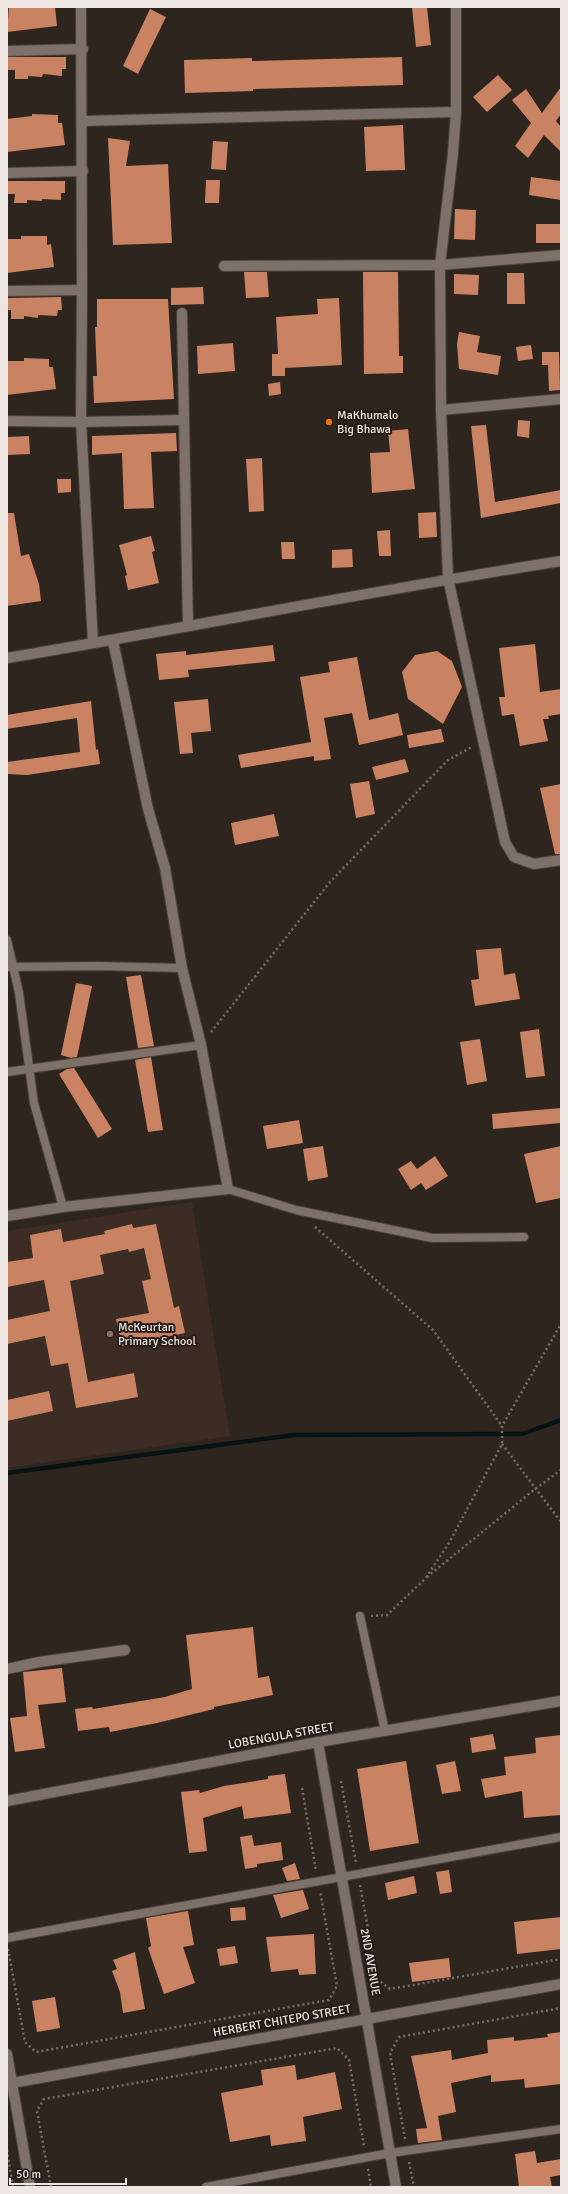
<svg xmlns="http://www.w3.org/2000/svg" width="568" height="2194" font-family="Signika,sans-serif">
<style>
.built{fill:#3d2c23}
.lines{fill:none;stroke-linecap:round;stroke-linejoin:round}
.stream{stroke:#051314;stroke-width:4.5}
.building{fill:#c98362}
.lane-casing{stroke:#4a423d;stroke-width:10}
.street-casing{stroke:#4a423d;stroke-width:12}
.secondary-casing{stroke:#4a423d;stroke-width:12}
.path{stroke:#776f69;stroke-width:2.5;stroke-dasharray:2 3;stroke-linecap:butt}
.lane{stroke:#7e716a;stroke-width:8}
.street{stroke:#7e716a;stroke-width:10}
.secondary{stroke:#7e716a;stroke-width:10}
.food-dot{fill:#e8710a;stroke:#261b16;stroke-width:1.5}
.education-dot{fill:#8d6e63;stroke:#261b16;stroke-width:1.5}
.labels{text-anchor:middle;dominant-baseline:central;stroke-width:4;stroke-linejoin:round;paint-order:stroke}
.poi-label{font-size:12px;fill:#ede6e2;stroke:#261b16;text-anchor:start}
.street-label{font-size:12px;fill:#ede6e2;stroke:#261b16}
</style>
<rect width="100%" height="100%" fill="#2f251f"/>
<polygon class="built" points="192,1202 230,1436 7,1468 7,1231"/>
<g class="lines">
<polyline class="stream" points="7,1473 294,1435 522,1434 561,1420"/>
</g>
<g class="building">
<polygon points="9,7 55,7 57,26 7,32"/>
<polygon points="412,7 427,7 431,45 416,47"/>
<polygon points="150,9 166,17 138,74 123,66"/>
<polygon points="7,57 66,57 66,69 62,69 62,76 43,74 42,77 28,76 28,79 15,79 15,70 7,70"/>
<polygon points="402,57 403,85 253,89 253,91 185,93 184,60 252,58 252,61"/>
<polygon points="498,75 512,90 487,112 473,97"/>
<polygon points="561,87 561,114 556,121 561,127 561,152 544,135 528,158 515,146 531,123 512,100 526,89 542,113"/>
<polygon points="32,114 58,115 58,123 62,123 65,145 7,152 7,119 32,116"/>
<polygon points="403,125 405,170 366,171 364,127"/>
<polygon points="108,138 130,141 126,166 168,164 172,243 113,245"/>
<polygon points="213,141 228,142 226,170 211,169"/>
<polygon points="531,177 561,181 561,200 529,195"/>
<polygon points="206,180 220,180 219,203 205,203"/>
<polygon points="7,181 65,181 65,193 61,193 61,200 42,199 42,201 27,200 27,203 14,203 15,194 7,194"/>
<polygon points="455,209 476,210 475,240 454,239"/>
<rect x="536" y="224" width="25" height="19"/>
<polygon points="21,236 47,236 47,245 51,244 54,267 7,273 7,239 21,239"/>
<polygon points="244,272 267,272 269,297 246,298"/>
<polygon points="363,272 398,272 399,356 403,356 403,373 364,374"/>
<polygon points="507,273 524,273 525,304 507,304"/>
<polygon points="454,274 479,275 478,295 454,294"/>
<polygon points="203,287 204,304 171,305 171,288"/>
<polygon points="61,297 62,310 58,310 57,316 38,315 38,318 24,316 24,319 11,319 11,310 7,310 7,298"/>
<polygon points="339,298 342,365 285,368 285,376 272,376 272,354 278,354 276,317 318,314 317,299"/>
<polygon points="97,299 168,299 174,399 94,403 93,376 97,376 95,327 97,327"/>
<polygon points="459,332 480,336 477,352 501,356 498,375 459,369 457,344"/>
<polygon points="233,343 235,371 198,374 197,346"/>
<polygon points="531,345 533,359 518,361 516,347"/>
<polygon points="542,352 559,352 560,390 549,391 548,365 542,365"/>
<polygon points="24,358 49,359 49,367 53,367 56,389 7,395 7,361 24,361"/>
<polygon points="280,382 281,394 269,396 268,384"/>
<polygon points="518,420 530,421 529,438 517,436"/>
<polygon points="486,425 495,502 561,490 561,503 481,518 471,426"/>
<polygon points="408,429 415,489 372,493 370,453 390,452 388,431"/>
<polygon points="176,433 177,451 151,452 154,508 124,509 122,453 92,455 92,436"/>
<polygon points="29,436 30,454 7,455 7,437"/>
<polygon points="262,458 264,511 249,512 246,459"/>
<polygon points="57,479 71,479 71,492 58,493"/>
<polygon points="436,512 437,537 419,538 418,513"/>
<polygon points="7,513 14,513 21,556 29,554 39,584 41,601 7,606"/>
<polygon points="390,530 391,556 379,556 377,531"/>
<polygon points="151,536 155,551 152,552 159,583 128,590 125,576 127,575 119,545"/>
<polygon points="281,542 294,542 295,559 282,559"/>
<polygon points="352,549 353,567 332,568 332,550"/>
<polygon points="535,644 540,692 561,689 561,714 548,716 549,719 543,719 548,741 520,746 514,714 502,716 499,697 505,697 499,648"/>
<polygon points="273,645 275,661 188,670 189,677 159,680 156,654 186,651 186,655"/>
<polygon points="437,651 452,661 462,687 443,724 408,699 402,672 415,655"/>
<polygon points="357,657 369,720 398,713 403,735 359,745 352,713 324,718 331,759 314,761 314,756 241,768 238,755 311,742 300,677 330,672 328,662"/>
<polygon points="208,699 211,731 191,733 193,753 180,754 174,702"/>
<polygon points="91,701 96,750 98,749 100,764 27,775 7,774 7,762 80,752 77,718 7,729 7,715"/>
<polygon points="441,729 444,742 409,748 407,735"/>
<polygon points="405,759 409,772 376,780 372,767"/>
<polygon points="369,781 375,814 356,818 350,784"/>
<polygon points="561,784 561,854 555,854 540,788"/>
<polygon points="274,814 279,836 235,845 231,823"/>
<polygon points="501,948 504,975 515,973 520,999 475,1006 471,980 479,979 476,950"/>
<polygon points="141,975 154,1046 138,1048 126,977"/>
<polygon points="76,983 92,986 77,1057 71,1058 61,1055"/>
<polygon points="539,1029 545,1076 526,1078 520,1032"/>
<polygon points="480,1039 487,1081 467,1085 460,1042"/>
<polygon points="151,1057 163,1130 148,1132 135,1060"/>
<polygon points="74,1068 112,1129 98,1138 59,1074 67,1069"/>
<polygon points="561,1108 561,1123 493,1129 492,1114"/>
<polygon points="299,1120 303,1143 267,1149 263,1126"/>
<polygon points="323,1146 328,1177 308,1181 303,1149"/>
<polygon points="561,1146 561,1198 536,1203 524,1154"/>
<polygon points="435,1156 448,1176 426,1190 421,1183 411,1190 398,1169 411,1161 417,1169"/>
<polygon points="132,1224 133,1228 156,1224 174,1308 179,1306 185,1333 122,1346 116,1319 149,1313 142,1281 151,1279 144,1248 129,1252 128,1249 100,1255 104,1274 70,1281 88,1382 134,1373 138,1397 76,1408 68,1363 51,1366 45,1336 7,1344 7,1320 50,1311 44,1280 7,1287 7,1262 33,1258 30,1235 61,1229 63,1242 105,1234 104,1231"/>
<polygon points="49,1391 53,1411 7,1421 7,1400"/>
<polygon points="253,1627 258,1678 269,1676 273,1695 214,1707 214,1709 157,1723 110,1732 109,1727 78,1731 75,1709 92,1707 93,1709 165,1697 192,1689 186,1635"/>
<polygon points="62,1668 66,1702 38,1705 45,1748 15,1752 10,1718 27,1716 23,1672"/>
<polygon points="493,1734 496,1749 472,1753 470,1738"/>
<polygon points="561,1735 561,1815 524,1818 522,1791 485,1798 481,1779 506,1775 504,1757 536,1753 535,1738"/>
<polygon points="406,1761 419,1843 370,1851 357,1769"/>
<polygon points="455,1761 461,1791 442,1794 436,1765"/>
<polygon points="285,1774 291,1813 244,1819 242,1806 203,1818 207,1851 189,1853 181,1792 199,1790 200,1793 224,1786 268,1779 268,1776"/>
<polygon points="252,1835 254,1846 281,1842 283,1860 257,1864 257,1867 245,1869 240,1837"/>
<polygon points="295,1863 300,1879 287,1881 282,1868"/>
<polygon points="449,1870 452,1892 440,1894 436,1872"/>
<polygon points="414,1876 417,1893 388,1900 385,1883"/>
<polygon points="303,1890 309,1909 281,1918 273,1895"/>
<polygon points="245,1907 246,1920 231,1921 230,1908"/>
<polygon points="188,1911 194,1945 183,1947 195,1983 164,1994 148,1948 151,1946 146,1918"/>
<polygon points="561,1917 561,1949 517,1954 514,1922"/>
<polygon points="314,1934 316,1974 299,1975 298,1969 271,1972 266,1937"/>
<polygon points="235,1946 238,1963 220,1966 217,1949"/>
<polygon points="135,1952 145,2009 123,2013 120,1992 112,1971 117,1969 113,1960"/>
<polygon points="449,1958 451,1977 412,1982 409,1963"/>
<polygon points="55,1997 60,2028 37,2032 32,2001"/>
<polygon points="561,2032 561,2084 525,2088 524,2079 491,2082 491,2075 451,2083 456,2112 438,2116 442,2140 418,2143 416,2129 427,2128 411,2056 451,2050 452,2060 488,2053 487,2040 514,2037 514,2041 548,2037 547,2034"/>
<polygon points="295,2065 297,2080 335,2072 342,2109 303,2117 306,2141 271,2146 270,2135 230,2142 221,2093 263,2085 261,2070"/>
<polygon points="535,2151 537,2163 561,2159 561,2175 550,2177 552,2187 519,2187 515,2154"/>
</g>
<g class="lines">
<g class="lane-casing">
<g id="lane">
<polyline points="7,940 19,993 34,1103 63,1207"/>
<polyline points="7,967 98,966 182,968"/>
<polyline points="7,1072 201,1045"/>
<polyline points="228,1189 296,1210 432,1238 524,1237"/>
<polyline points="360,1616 385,1731"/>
<polyline points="7,1938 561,1837"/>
<polyline points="206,2187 390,2153 561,2129"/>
</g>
</g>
<g class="street-casing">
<g id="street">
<polyline points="81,7 82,290 81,422 93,643"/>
<polyline points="456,7 456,112 453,153 440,265 441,410 448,578 505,842 514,857 534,864 561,860"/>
<polyline points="7,51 83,49"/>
<polyline points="82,121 456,112"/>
<polyline points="7,173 83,171"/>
<polyline points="224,266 440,265 561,255"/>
<polyline points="7,291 82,290"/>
<polyline points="182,313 188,626"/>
<polyline points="441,410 561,399"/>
<polyline points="7,421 81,422 183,420"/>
<path d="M7 658C192 627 376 590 561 561"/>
<polyline points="7,1216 63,1207 228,1189 201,1045 182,968 165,868 148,809 113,641"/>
<polyline points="7,1669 39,1662 125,1650"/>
<polyline points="318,1742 396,2187"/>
<polyline points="7,1801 318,1742 561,1701"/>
<polyline points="12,2083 561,1984"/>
</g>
</g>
<g class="secondary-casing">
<polyline id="secondary" points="7,2054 30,2187"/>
</g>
<g class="path">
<polyline points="211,1032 330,882 448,760 472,747"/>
<polyline points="315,1227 433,1330 502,1426"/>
<polyline points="502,1444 561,1522"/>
<polyline points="427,1577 535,1489 561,1470"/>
<polyline points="371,1616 387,1615 425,1579 449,1543 502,1444 502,1426 561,1324"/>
<polyline points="341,1781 356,1863"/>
<polyline points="302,1788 316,1871"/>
<polyline points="360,1885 377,1979 390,1989 561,1959"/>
<polyline points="8,1949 25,2042 36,2052 329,2000 337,1986 320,1891"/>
<polyline points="405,2139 390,2053 399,2037 561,2008"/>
<polyline points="7,2150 13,2187"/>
<polyline points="409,2162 414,2187"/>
<polyline points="368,2169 371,2187"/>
<polyline points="51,2187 37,2111 44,2099 337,2048 349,2060 364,2146"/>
</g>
<use href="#lane" class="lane"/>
<use href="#street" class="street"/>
<use href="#secondary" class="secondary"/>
</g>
<circle class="food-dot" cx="329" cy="422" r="4"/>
<circle class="education-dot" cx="110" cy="1334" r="4"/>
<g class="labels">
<g class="poi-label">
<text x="337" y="415">MaKhumalo<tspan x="337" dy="14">Big Bhawa</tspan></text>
<text x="118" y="1327">McKeurtan<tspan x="118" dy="14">Primary School</tspan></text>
</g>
<g class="street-label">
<text transform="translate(281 1736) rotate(-10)">LOBENGULA STREET</text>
<text transform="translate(370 1962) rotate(80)">2ND AVENUE</text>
<text transform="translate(282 2021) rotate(-10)">HERBERT CHITEPO STREET</text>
</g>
</g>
<rect width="568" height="2194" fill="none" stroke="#ede6e2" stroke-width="16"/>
<path d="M10 2178v6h116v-6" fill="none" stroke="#ede6e2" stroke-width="2"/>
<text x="16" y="2178" font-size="12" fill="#ede6e2" stroke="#261b16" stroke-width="3" paint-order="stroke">50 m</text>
</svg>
